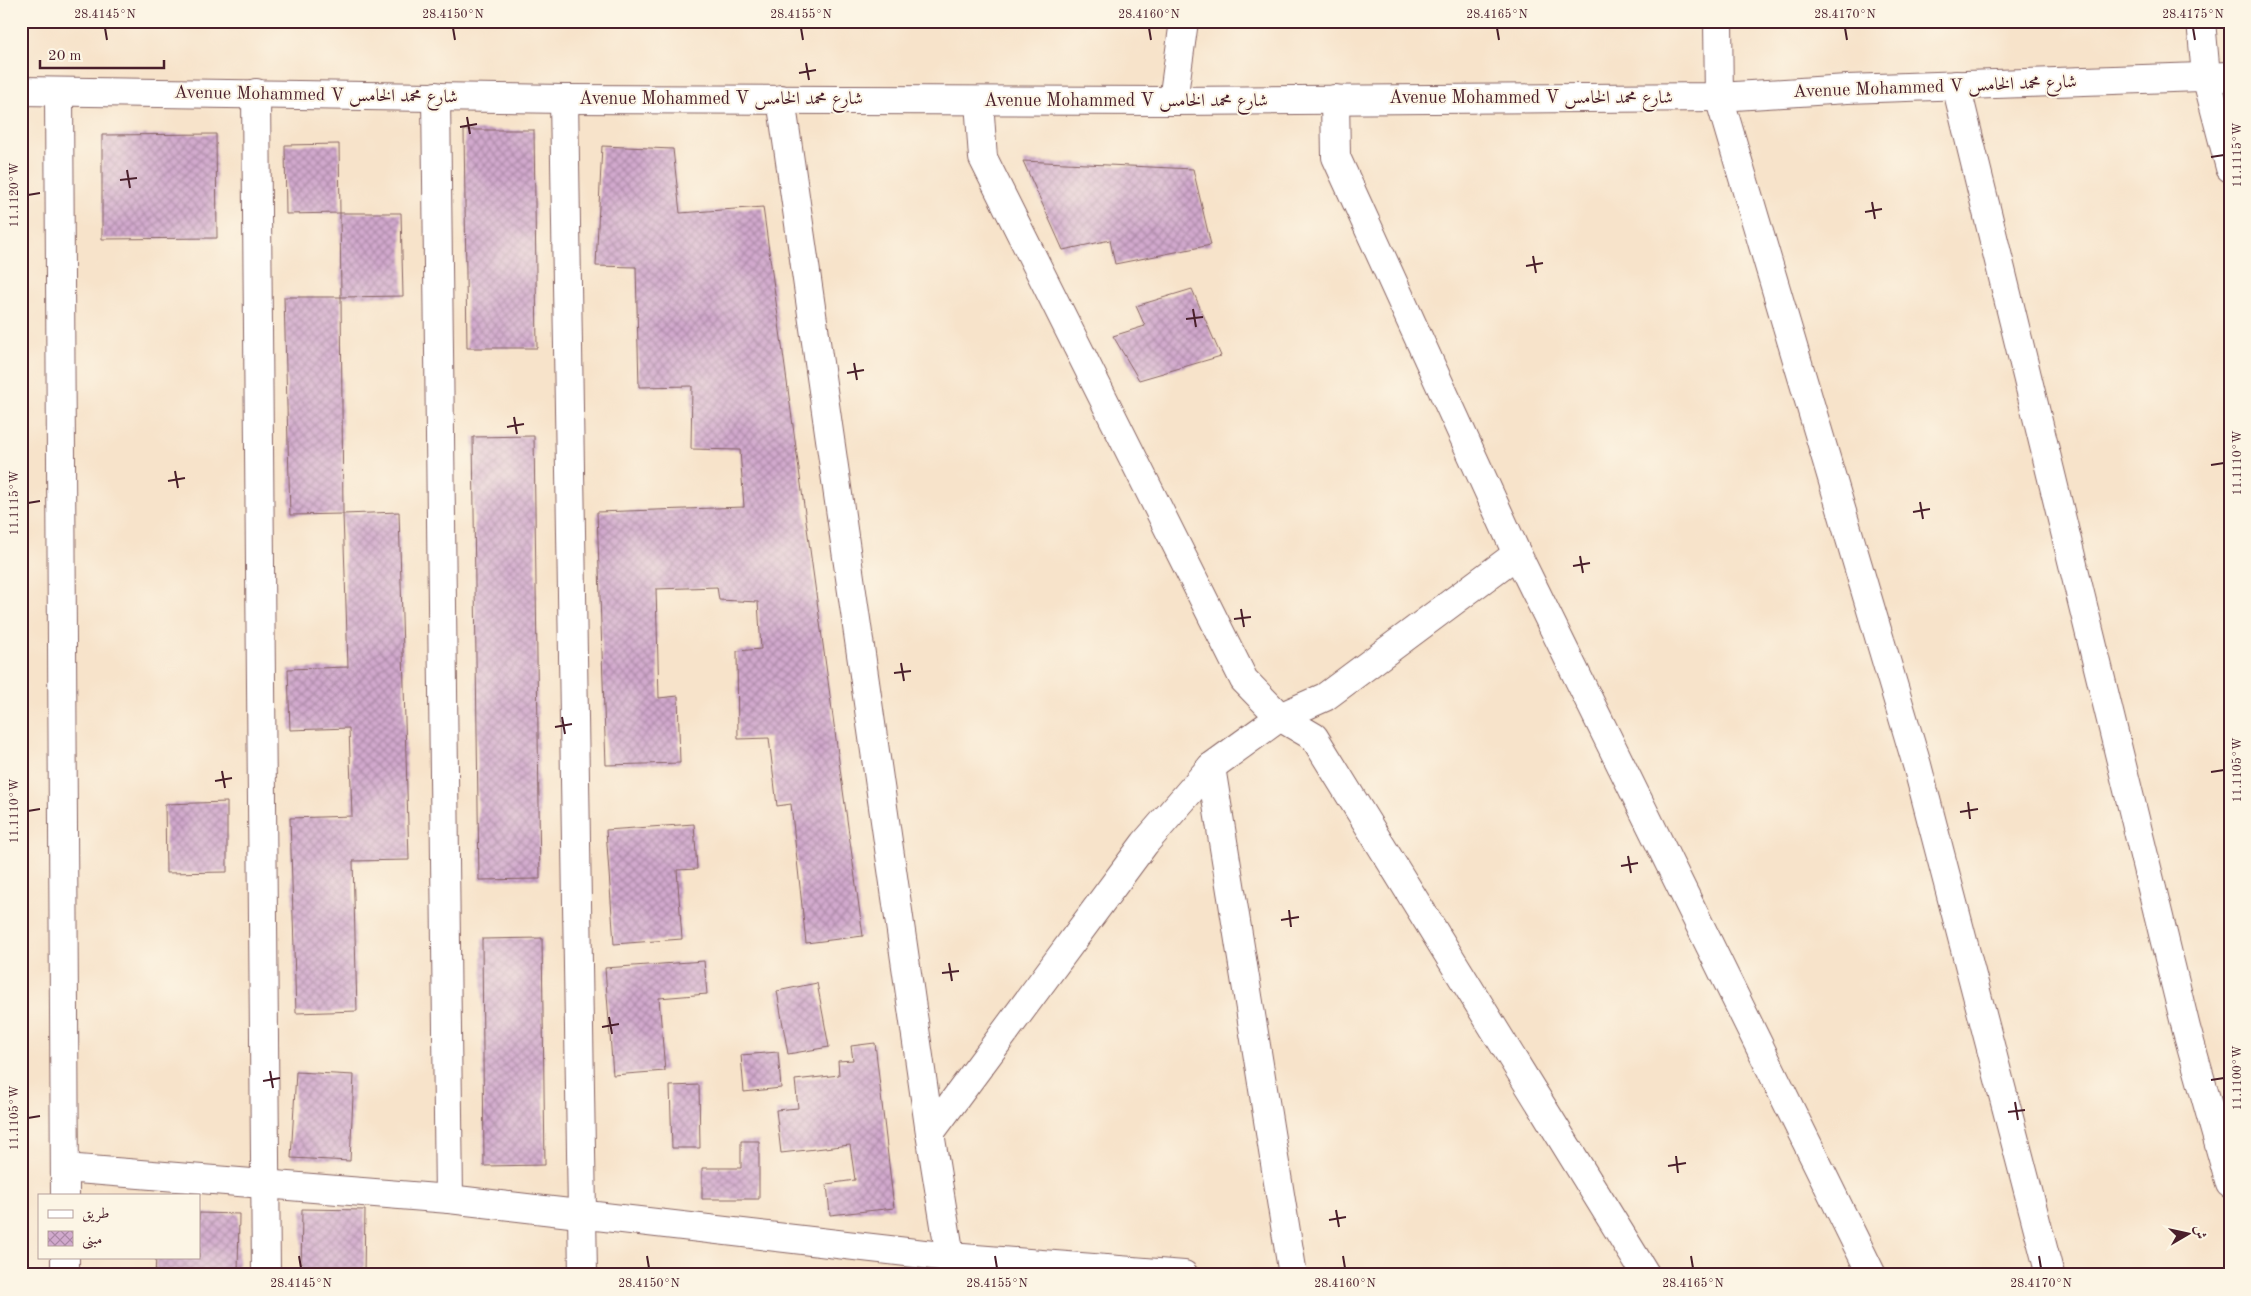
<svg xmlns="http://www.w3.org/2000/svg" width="2251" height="1296" font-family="'Old Standard TT',Amiri,serif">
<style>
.building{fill:url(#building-cross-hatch)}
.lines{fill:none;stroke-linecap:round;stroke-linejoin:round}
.minor-casing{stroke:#876463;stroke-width:30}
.minor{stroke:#fff;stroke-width:28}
.ticks{fill:none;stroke:#4a1f2b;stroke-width:2}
.labels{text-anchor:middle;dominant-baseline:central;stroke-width:4;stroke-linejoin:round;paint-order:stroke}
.street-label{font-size:18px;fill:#4a1f2b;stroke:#fcf5e5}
.neatline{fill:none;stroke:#4a1f2b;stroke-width:2}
.ticks-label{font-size:12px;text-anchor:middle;fill:#4a1f2b}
</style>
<defs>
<pattern id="building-cross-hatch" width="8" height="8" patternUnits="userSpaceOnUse" patternTransform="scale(1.25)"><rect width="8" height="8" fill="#d1a9cd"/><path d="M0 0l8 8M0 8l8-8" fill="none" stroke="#ac89a7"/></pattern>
</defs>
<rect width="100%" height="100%" fill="#fcf5e5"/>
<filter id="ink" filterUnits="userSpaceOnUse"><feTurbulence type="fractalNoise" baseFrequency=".02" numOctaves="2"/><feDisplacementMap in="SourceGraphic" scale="10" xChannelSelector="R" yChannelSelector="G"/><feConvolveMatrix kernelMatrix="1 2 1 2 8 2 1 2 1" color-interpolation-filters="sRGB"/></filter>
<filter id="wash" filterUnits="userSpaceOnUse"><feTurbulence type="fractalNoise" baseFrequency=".0096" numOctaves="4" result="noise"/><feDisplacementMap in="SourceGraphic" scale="20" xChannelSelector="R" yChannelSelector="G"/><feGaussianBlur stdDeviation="1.12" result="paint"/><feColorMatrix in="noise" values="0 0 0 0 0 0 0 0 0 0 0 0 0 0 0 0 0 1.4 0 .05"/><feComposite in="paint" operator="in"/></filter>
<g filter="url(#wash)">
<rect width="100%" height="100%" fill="#f7e3ca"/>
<g id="blocks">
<g class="building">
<polygon points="464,130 534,130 537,348 467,348"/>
<polygon points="216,134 217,238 102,239 102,135"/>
<polygon points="339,144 340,213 286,214 285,145"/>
<polygon points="602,146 673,149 680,213 763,207 863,936 806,943 791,804 777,806 769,738 738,739 737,651 761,649 758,602 719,600 717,587 656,589 659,698 678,696 680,763 606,765 597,512 744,507 740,450 691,449 692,386 639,387 636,267 596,266"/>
<polygon points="1023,161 1193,169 1211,245 1115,264 1110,240 1063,250"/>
<polygon points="340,213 401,213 403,296 341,297 343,514 290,515 284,297 341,297"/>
<polygon points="1192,289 1221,356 1139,380 1113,336 1145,326 1136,306"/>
<polygon points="534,436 540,879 479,880 473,437"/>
<polygon points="399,512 409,860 353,861 357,1011 296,1013 290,818 352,816 349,728 290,730 288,669 348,667 343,514"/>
<polygon points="227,802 227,872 166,873 165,804"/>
<polygon points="694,824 697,869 677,870 682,939 614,944 606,830"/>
<polygon points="542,938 545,1165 484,1166 482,939"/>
<polygon points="704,961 707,994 659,998 665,1071 613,1075 605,968"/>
<polygon points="817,983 829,1047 788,1054 777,991"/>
<polygon points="875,1043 894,1208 830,1215 827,1184 855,1180 850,1145 781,1153 776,1110 798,1108 795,1080 839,1075 838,1061 853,1060 851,1046"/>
<polygon points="778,1052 781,1088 744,1092 741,1055"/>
<polygon points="296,1072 354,1075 350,1161 291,1158"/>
<polygon points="699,1085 700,1148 672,1148 670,1086"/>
<polygon points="741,1141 759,1141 759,1199 702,1199 702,1168 741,1168"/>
<polygon points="302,1209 365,1210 364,1275 301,1275"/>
<polygon points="199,1213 239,1214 238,1275 155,1275 156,1257 199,1257"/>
</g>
</g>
</g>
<g filter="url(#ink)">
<use href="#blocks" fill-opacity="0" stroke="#876463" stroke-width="1"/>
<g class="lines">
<g class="minor-casing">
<g id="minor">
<polyline points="1718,21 1719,97 1917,765 2050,1275"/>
<polyline points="2201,21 2206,76 2230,168"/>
<polyline points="1956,85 2186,1028 2230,1184"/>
<polyline points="21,91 564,99 1173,101 1719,97 1847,89 2230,76"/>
<polyline points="59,92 65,1195"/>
<polyline points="256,93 266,1275"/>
<polyline points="436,96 449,1199"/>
<polyline points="564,99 583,1275"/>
<polyline points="781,99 930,1133 953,1275"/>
<polyline points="1335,99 1336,157 1517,554 1872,1275"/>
<polyline points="979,101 983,158 1244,680 1280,717 1314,737 1646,1275"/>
<polyline points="1173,101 1184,21"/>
<polyline points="1211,767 1293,1275"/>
<polyline points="930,1133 1145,843 1211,767 1280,717 1325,697 1517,554"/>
<polyline points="65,1168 449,1199 950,1257 1184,1275"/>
<polyline points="65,1257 65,1275"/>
</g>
</g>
<use href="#minor" class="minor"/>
</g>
</g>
<path class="ticks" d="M105 28 107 40M453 28 455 40M801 28 803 40M1149 28 1151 40M1497 28 1499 40M1845 28 1847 40M2193 28 2195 40M806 63 809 80M799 73 816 70M467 117 470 134M460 127 477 124M2211 157 2224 155M127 170 130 188M120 180 137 178M28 195 40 193M1872 202 1875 219M1865 212 1882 209M1533 256 1536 273M1526 266 1543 263M1193 309 1196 327M1186 319 1203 317M854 363 857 380M847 373 864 370M514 417 517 434M507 427 524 424M2211 465 2224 463M175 471 178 488M168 481 185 478M1920 502 1923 519M28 503 40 501M1913 512 1930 509M1580 556 1583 573M1573 566 1590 563M1241 609 1244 627M1234 619 1251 617M901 663 904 681M894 673 911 671M562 717 565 734M555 727 572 724M222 771 225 788M2211 772 2224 770M215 781 232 778M1968 802 1970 819M28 811 40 809M1960 812 1978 809M1628 856 1631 873M1621 866 1638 863M1289 910 1291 927M1281 920 1299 917M949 963 952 981M942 973 959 971M609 1017 612 1034M602 1027 619 1024M270 1071 273 1088M2211 1080 2224 1078M263 1081 280 1078M2015 1102 2018 1120M2008 1112 2025 1110M28 1118 40 1116M1676 1156 1678 1173M1668 1166 1686 1163M1336 1210 1339 1227M1329 1220 1346 1217M299 1256 301 1268M647 1256 649 1268M995 1256 997 1268M1343 1256 1345 1268M1691 1256 1693 1268M2039 1256 2041 1268"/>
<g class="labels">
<g class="street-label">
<text transform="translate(1935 87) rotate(-2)">Avenue Mohammed V شارع محمد الخامس</text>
<text transform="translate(316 95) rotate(1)">Avenue Mohammed V شارع محمد الخامس</text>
<text x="1531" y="98">Avenue Mohammed V شارع محمد الخامس</text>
<text x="721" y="99">Avenue Mohammed V شارع محمد الخامس</text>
<text x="1126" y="101">Avenue Mohammed V شارع محمد الخامس</text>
</g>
</g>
<rect width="2251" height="1296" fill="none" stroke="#fcf5e5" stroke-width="55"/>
<rect x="38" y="1194" width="162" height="65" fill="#fcf5e5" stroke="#b59f9b"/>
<rect x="48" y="1210" width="25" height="8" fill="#ffffff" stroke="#b59f9b"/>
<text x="82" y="1218" font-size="15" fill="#4a1f2b">طريق</text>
<rect x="48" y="1231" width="25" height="15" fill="url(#building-cross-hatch)" stroke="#b59f9b"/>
<text x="82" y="1244" font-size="15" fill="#4a1f2b">مبنى</text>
<g transform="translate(2188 1234) rotate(81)" stroke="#fcf5e5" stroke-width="4" paint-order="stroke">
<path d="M0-4L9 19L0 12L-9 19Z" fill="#4a1f2b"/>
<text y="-8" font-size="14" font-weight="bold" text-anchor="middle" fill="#4a1f2b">ش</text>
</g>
<path d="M40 60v8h124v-8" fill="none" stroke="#4a1f2b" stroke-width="2.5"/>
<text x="48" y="60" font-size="15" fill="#4a1f2b" stroke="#fcf5e5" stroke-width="4" paint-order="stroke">20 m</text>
<rect x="28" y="28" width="2196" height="1240" class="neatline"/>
<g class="ticks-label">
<text x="105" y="18">28.4145°N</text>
<text x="453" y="18">28.4150°N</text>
<text x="801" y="18">28.4155°N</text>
<text x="1149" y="18">28.4160°N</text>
<text x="1497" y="18">28.4165°N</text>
<text x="1845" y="18">28.4170°N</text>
<text x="2193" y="18">28.4175°N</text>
<text transform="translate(2237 155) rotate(-90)" y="4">11.1115°W</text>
<text transform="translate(14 195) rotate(-90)" y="4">11.1120°W</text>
<text transform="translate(2237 463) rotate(-90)" y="4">11.1110°W</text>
<text transform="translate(14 503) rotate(-90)" y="4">11.1115°W</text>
<text transform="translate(2237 770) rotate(-90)" y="4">11.1105°W</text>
<text transform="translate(14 811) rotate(-90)" y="4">11.1110°W</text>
<text transform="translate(2237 1078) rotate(-90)" y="4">11.1100°W</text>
<text transform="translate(14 1118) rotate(-90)" y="4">11.1105°W</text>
<text x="301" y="1287">28.4145°N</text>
<text x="649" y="1287">28.4150°N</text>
<text x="997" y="1287">28.4155°N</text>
<text x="1345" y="1287">28.4160°N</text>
<text x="1693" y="1287">28.4165°N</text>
<text x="2041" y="1287">28.4170°N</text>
</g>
</svg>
